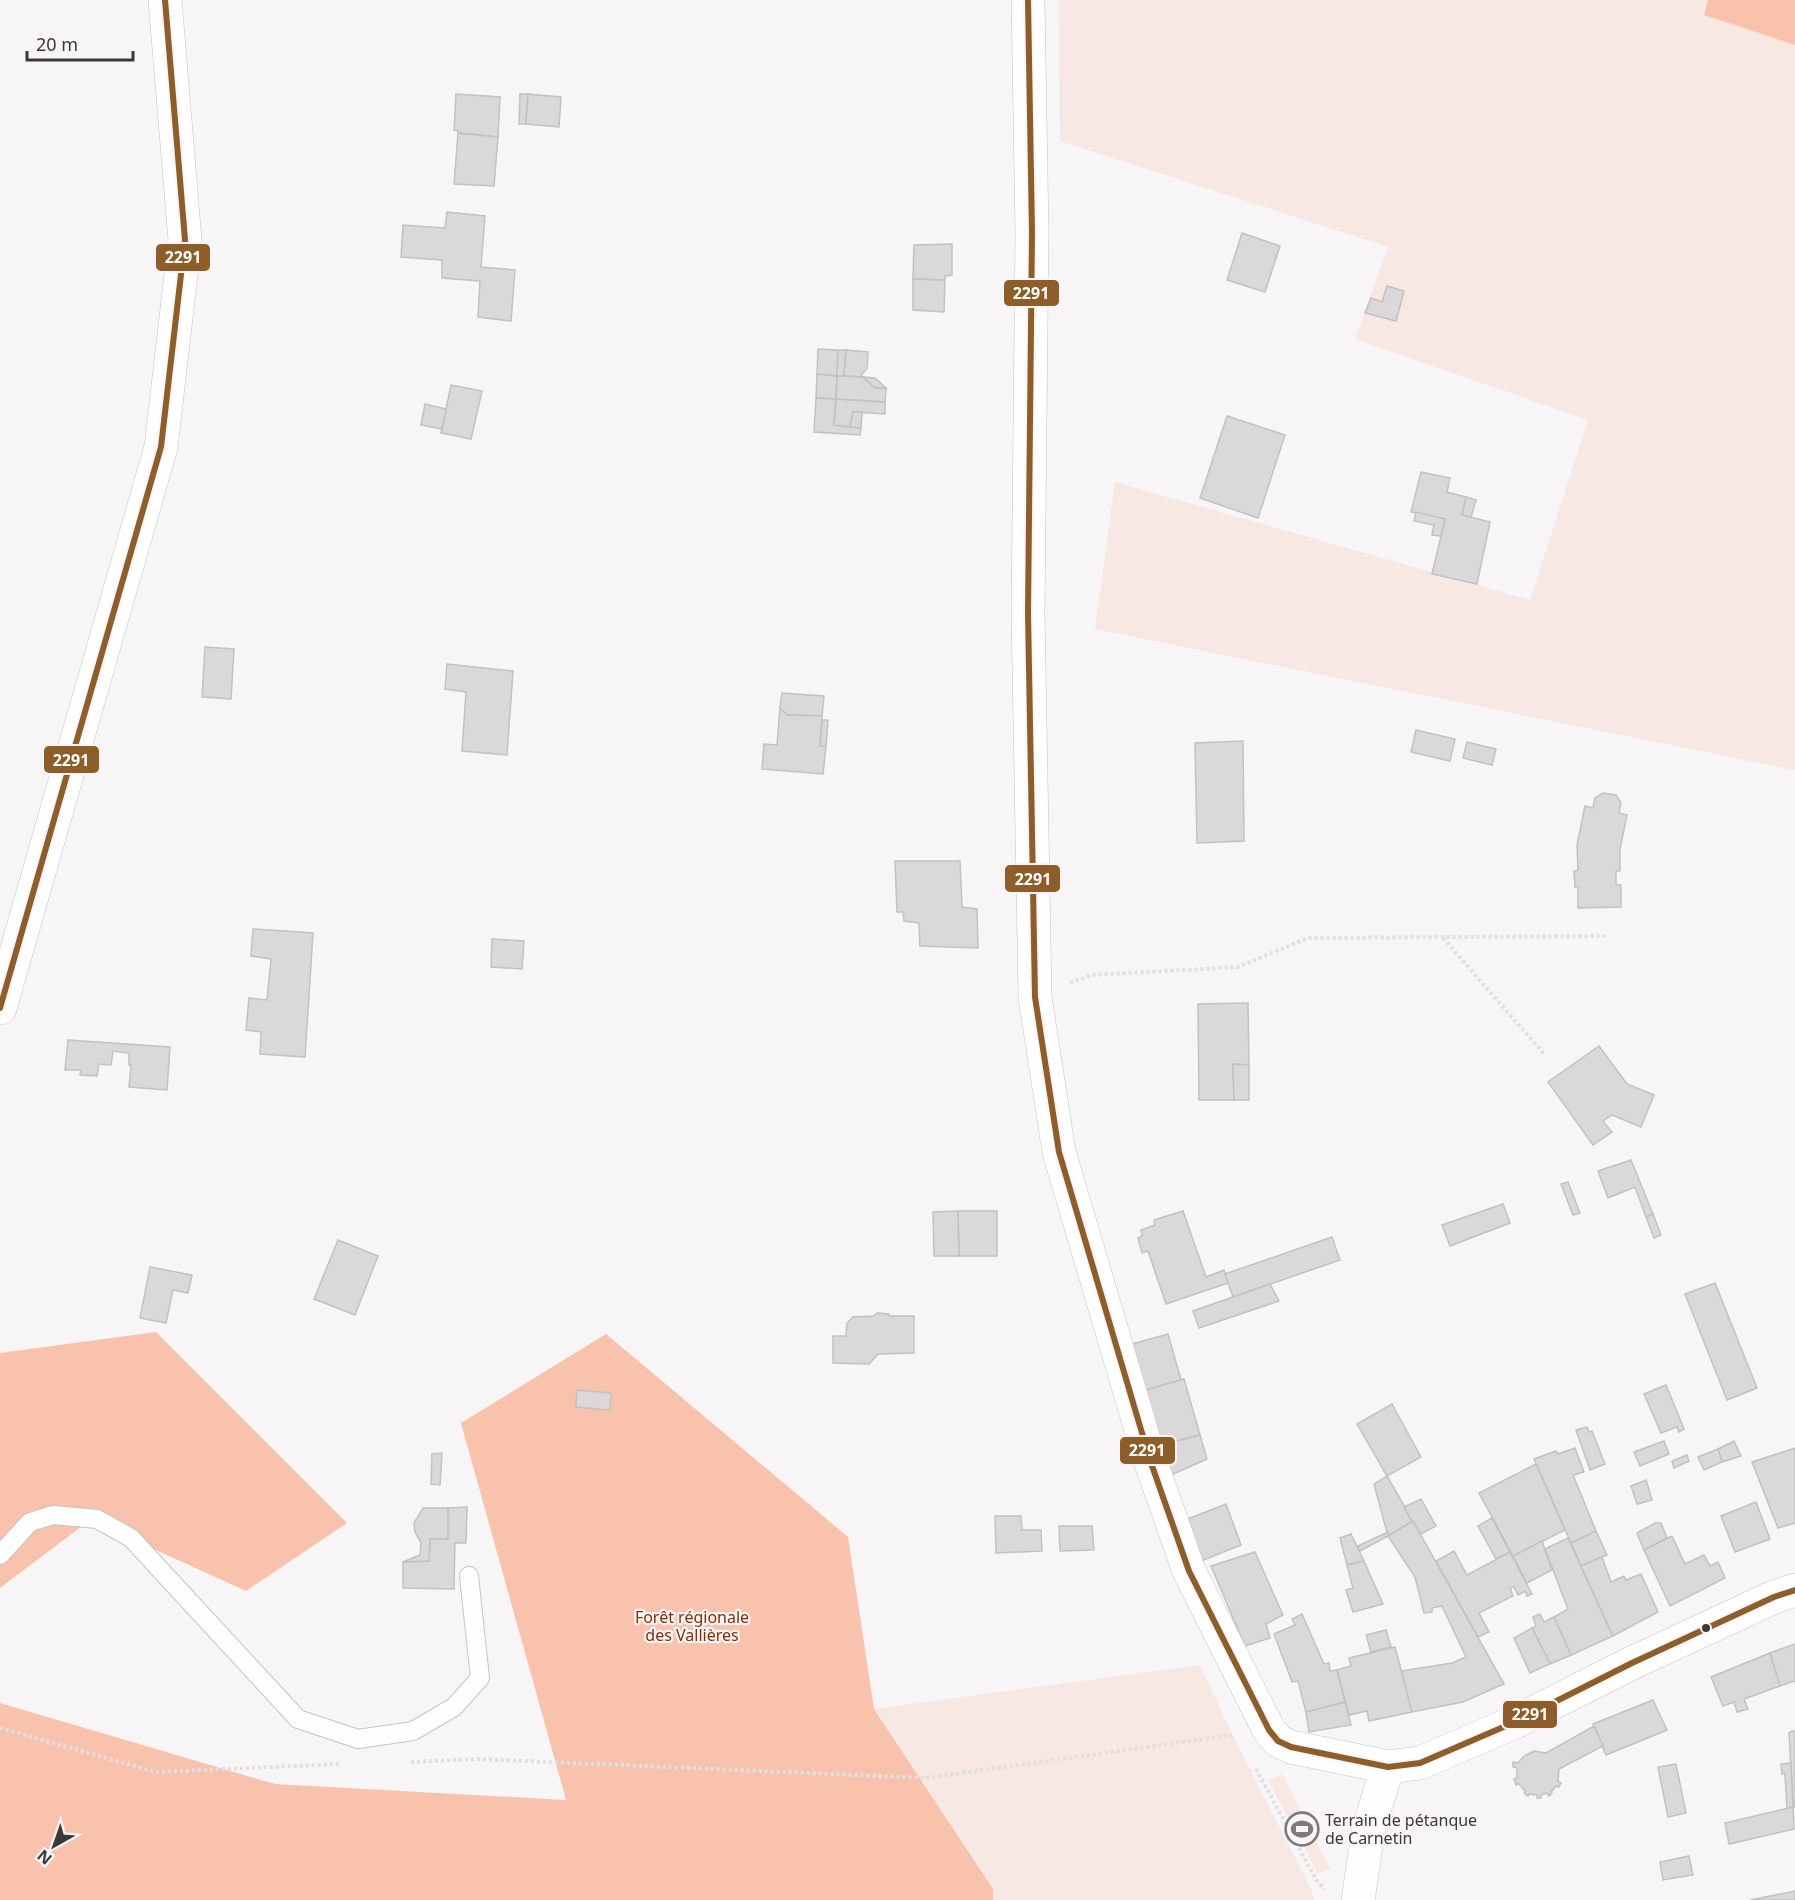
<svg xmlns="http://www.w3.org/2000/svg" width="1795" height="1900" font-family="'Noto Sans',sans-serif">
<style>
.green{fill:#f7e8e3}
.forest{fill:#f9c2ac}
.building{fill:#dad8d9;stroke:#c3c1c2;stroke-width:1.5}
.lines{fill:none;stroke-linecap:round;stroke-linejoin:round}
.lane-casing{stroke:#c6c4c4;stroke-width:20}
.street-casing{stroke:#c6c4c4;stroke-width:34}
.secondary-casing{stroke:#c6c4c4;stroke-width:34}
.path{stroke:#e0e0e0;stroke-width:4;stroke-dasharray:3 3;stroke-linecap:butt}
.lane{stroke:#fefefe;stroke-width:18}
.street{stroke:#fefefe;stroke-width:33}
.secondary{stroke:#fefefe;stroke-width:33}
.bus-1-casing{stroke:#f8f4f7;stroke-width:10}
.bus-1{stroke:#8d5e2a;stroke-width:6}
.bus-dot{fill:#3a3839;stroke:#f8f4f7;stroke-width:2}
.labels{text-anchor:middle;dominant-baseline:central;stroke-width:4.5;stroke-linejoin:round;paint-order:stroke}
.park-label{font-size:16px;fill:#842f00;stroke:#f8f4f7}
.poi-label{font-size:16px;fill:#3a3839;stroke:#f8f4f7;text-anchor:start}
.line-badge{stroke:#f8f4f7;stroke-width:2}
.badge-label{font-size:16px;text-anchor:middle;font-weight:bold;fill:#fff}
</style>
<rect width="100%" height="100%" fill="#f7f5f6"/>
<g class="green">
<polygon points="1059,0 1708,0 1704,14 1795,43 1795,770 1095,629 1115,482 1530,600 1588,420 1355,339 1388,247 1060,141"/>
<polygon points="1200,1665 1233,1736 1311,1889 1314,1900 993,1900 993,1889 874,1709"/>
<polygon points="1282,1774 1330,1869 1318,1874 1268,1780"/>
</g>
<g class="forest">
<polygon points="1708,0 1795,0 1795,45 1704,15"/>
<polygon points="156,1332 347,1523 246,1591 90,1520 0,1588 0,1353"/>
<polygon points="606,1334 848,1537 874,1709 993,1889 993,1900 0,1900 0,1703 275,1784 566,1800 461,1423"/>
</g>
<g class="building">
<polygon points="456,94 500,97 498,137 458,133 458,131 454,130"/>
<polygon points="520,94 528,94 526,124 519,124"/>
<polygon points="528,94 561,97 559,127 526,124"/>
<polygon points="458,133 498,137 494,186 454,184"/>
<polygon points="447,212 485,216 481,267 515,270 511,321 478,317 480,281 442,278 442,260 401,257 403,225 445,228"/>
<polygon points="1242,233 1280,246 1265,292 1227,280"/>
<polygon points="952,244 952,275 945,276 945,280 913,279 914,245"/>
<polygon points="913,279 945,280 944,312 913,310"/>
<polygon points="1387,286 1404,291 1396,321 1365,313 1371,298 1382,302"/>
<polygon points="818,349 838,350 837,376 817,374"/>
<polygon points="838,350 846,350 844,376 837,376"/>
<polygon points="846,350 868,352 867,369 861,375 863,377 844,376"/>
<polygon points="817,374 837,376 836,399 816,398"/>
<polygon points="837,376 863,377 875,388 886,388 885,402 836,399"/>
<polygon points="863,377 875,378 886,388 875,388"/>
<polygon points="451,385 482,391 471,439 441,433"/>
<polygon points="816,398 836,399 834,425 861,428 860,435 814,432"/>
<polygon points="836,399 885,402 885,414 853,412 850,427 834,425"/>
<polygon points="425,404 446,409 442,429 421,425"/>
<polygon points="853,412 862,412 861,428 850,427"/>
<polygon points="1227,416 1285,435 1258,518 1200,498"/>
<polygon points="1421,472 1450,478 1447,492 1466,497 1462,515 1490,522 1477,584 1432,574 1445,519 1411,512"/>
<polygon points="1466,497 1476,500 1471,517 1462,515"/>
<polygon points="1416,512 1445,519 1441,536 1432,535 1434,525 1414,521"/>
<polygon points="205,647 234,649 231,699 202,697"/>
<polygon points="447,664 513,671 507,755 462,751 466,692 445,689"/>
<polygon points="782,693 824,696 822,716 787,715 780,708"/>
<polygon points="780,708 787,715 822,716 820,746 826,746 823,774 762,769 764,744 777,745"/>
<polygon points="822,720 828,720 826,746 820,746"/>
<polygon points="1416,730 1455,739 1450,761 1411,752"/>
<polygon points="1243,741 1244,841 1197,843 1195,743"/>
<polygon points="1467,742 1496,749 1492,765 1463,758"/>
<polygon points="1603,793 1616,795 1621,803 1619,813 1627,815 1620,849 1620,871 1616,871 1616,885 1621,885 1621,907 1578,908 1578,887 1575,887 1574,871 1578,870 1577,845 1585,806 1593,808 1595,798"/>
<polygon points="895,861 960,861 962,907 977,909 978,948 920,946 919,923 904,921 903,912 897,912"/>
<polygon points="253,929 313,933 305,1057 260,1054 261,1032 246,1030 249,998 267,1000 271,959 251,956"/>
<polygon points="492,939 524,941 522,969 491,967"/>
<polygon points="1248,1003 1249,1065 1233,1064 1234,1100 1199,1100 1198,1004"/>
<polygon points="68,1040 170,1047 167,1090 129,1087 131,1065 129,1065 129,1053 113,1051 111,1065 99,1064 97,1076 80,1075 81,1070 65,1070"/>
<polygon points="1599,1046 1627,1084 1654,1095 1641,1127 1612,1115 1603,1121 1612,1132 1593,1145 1548,1082"/>
<polygon points="1233,1064 1249,1065 1249,1100 1234,1100"/>
<polygon points="1631,1160 1653,1214 1646,1217 1635,1187 1608,1198 1598,1171"/>
<polygon points="1568,1182 1580,1213 1573,1215 1561,1184"/>
<polygon points="1503,1204 1510,1223 1450,1246 1442,1225"/>
<polygon points="958,1211 997,1211 997,1256 959,1256"/>
<polygon points="958,1211 959,1256 934,1256 933,1212"/>
<polygon points="1183,1211 1206,1277 1224,1270 1228,1283 1166,1304 1148,1251 1142,1253 1138,1238 1142,1236 1141,1230 1155,1225 1154,1220"/>
<polygon points="1653,1214 1661,1235 1654,1238 1646,1217"/>
<polygon points="1332,1237 1340,1260 1233,1297 1225,1274"/>
<polygon points="338,1240 378,1256 355,1315 314,1299"/>
<polygon points="150,1267 192,1275 188,1293 173,1290 166,1323 140,1318"/>
<polygon points="1715,1283 1757,1388 1727,1400 1685,1294"/>
<polygon points="1270,1284 1279,1301 1199,1328 1193,1311"/>
<polygon points="877,1313 889,1314 889,1316 914,1316 914,1353 878,1354 869,1364 833,1363 833,1336 846,1336 847,1323 853,1317 873,1316"/>
<polygon points="1168,1334 1181,1380 1146,1390 1132,1344"/>
<polygon points="1184,1379 1200,1435 1162,1445 1146,1390"/>
<polygon points="1666,1385 1684,1429 1679,1432 1677,1427 1661,1433 1644,1394"/>
<polygon points="577,1390 611,1393 610,1410 576,1407"/>
<polygon points="1392,1404 1421,1457 1387,1476 1357,1424"/>
<polygon points="1587,1427 1589,1432 1592,1431 1605,1464 1590,1470 1576,1430"/>
<polygon points="1200,1435 1207,1459 1171,1475 1162,1445"/>
<polygon points="1664,1441 1669,1454 1640,1466 1634,1452"/>
<polygon points="1734,1441 1741,1456 1722,1462 1718,1449"/>
<polygon points="1575,1448 1584,1472 1573,1475 1596,1531 1571,1543 1534,1459 1556,1451 1558,1454"/>
<polygon points="1795,1448 1795,1523 1778,1528 1752,1462"/>
<polygon points="1718,1449 1722,1462 1704,1470 1698,1457"/>
<polygon points="442,1453 440,1485 431,1484 432,1454"/>
<polygon points="1687,1455 1689,1461 1674,1468 1672,1461"/>
<polygon points="1536,1464 1565,1530 1513,1556 1479,1493"/>
<polygon points="1387,1476 1413,1521 1388,1536 1374,1484"/>
<polygon points="1646,1480 1652,1500 1637,1504 1631,1486"/>
<polygon points="1421,1499 1436,1526 1419,1535 1404,1507"/>
<polygon points="1756,1502 1770,1539 1735,1552 1721,1516"/>
<polygon points="1226,1504 1241,1545 1201,1561 1185,1520"/>
<polygon points="467,1507 466,1543 455,1543 454,1589 403,1588 403,1562 429,1561 430,1539 448,1539 448,1508"/>
<polygon points="423,1508 448,1508 448,1539 430,1539 429,1561 403,1562 420,1555 421,1543 415,1532 414,1523"/>
<polygon points="995,1516 1021,1516 1022,1530 1041,1530 1042,1551 996,1553"/>
<polygon points="1492,1518 1510,1552 1496,1559 1478,1526"/>
<polygon points="1413,1521 1504,1684 1463,1702 1412,1712 1401,1671 1452,1663 1466,1657 1442,1606 1432,1608 1432,1612 1424,1613 1415,1577 1388,1536"/>
<polygon points="1655,1523 1661,1523 1667,1538 1644,1550 1637,1533"/>
<polygon points="1059,1526 1092,1526 1094,1550 1060,1551"/>
<polygon points="1596,1531 1607,1555 1581,1566 1571,1543"/>
<polygon points="1388,1532 1388,1536 1360,1551 1358,1546"/>
<polygon points="1351,1534 1364,1561 1347,1565 1340,1538"/>
<polygon points="1672,1536 1685,1564 1704,1555 1710,1566 1718,1562 1725,1578 1670,1606 1644,1550"/>
<polygon points="1568,1538 1613,1636 1571,1655 1554,1617 1568,1609 1545,1549"/>
<polygon points="1542,1541 1552,1570 1527,1583 1513,1556"/>
<polygon points="1454,1551 1467,1575 1510,1552 1532,1594 1527,1596 1525,1591 1518,1595 1514,1587 1510,1588 1513,1596 1479,1613 1489,1632 1478,1637 1436,1561"/>
<polygon points="1255,1552 1283,1615 1266,1624 1270,1638 1245,1646 1211,1566"/>
<polygon points="1602,1557 1611,1582 1624,1576 1626,1580 1641,1574 1658,1612 1613,1636 1581,1566"/>
<polygon points="1364,1561 1383,1604 1353,1612 1346,1590 1353,1588 1347,1565"/>
<polygon points="1302,1614 1324,1664 1329,1663 1330,1671 1337,1670 1345,1702 1306,1712 1298,1681 1292,1682 1274,1634 1295,1625 1292,1619"/>
<polygon points="1540,1614 1544,1622 1554,1617 1571,1655 1550,1664 1532,1628 1536,1626 1533,1617"/>
<polygon points="1532,1628 1550,1664 1530,1673 1514,1638"/>
<polygon points="1386,1630 1391,1647 1371,1652 1366,1635"/>
<polygon points="1795,1644 1795,1681 1780,1686 1770,1653"/>
<polygon points="1395,1647 1412,1712 1369,1721 1367,1711 1349,1715 1337,1670 1351,1666 1349,1658"/>
<polygon points="1770,1653 1780,1686 1744,1699 1748,1709 1737,1712 1734,1702 1723,1706 1711,1677"/>
<polygon points="1653,1700 1667,1730 1606,1755 1593,1724"/>
<polygon points="1345,1702 1351,1725 1309,1732 1306,1712"/>
<polygon points="1594,1726 1603,1746 1559,1769 1558,1781 1561,1783 1559,1787 1556,1786 1551,1792 1552,1793 1549,1796 1547,1793 1541,1795 1541,1798 1537,1798 1537,1795 1529,1794 1528,1796 1524,1793 1525,1791 1518,1783 1516,1785 1514,1779 1517,1777 1517,1768 1513,1767 1513,1762 1518,1763 1524,1756 1534,1751 1546,1753"/>
<polygon points="1792,1731 1795,1731 1795,1807 1793,1807 1789,1733"/>
<polygon points="1791,1763 1793,1807 1787,1809 1785,1774 1782,1774 1781,1764"/>
<polygon points="1676,1764 1686,1813 1668,1817 1658,1767"/>
<polygon points="1793,1807 1794,1829 1729,1844 1725,1823"/>
<polygon points="1689,1856 1693,1875 1663,1880 1660,1862"/>
<polygon points="1795,1891 1795,1900 1750,1900"/>
</g>
<g class="lines">
<g class="lane-casing">
<polyline id="lane" points="0,1555 30,1522 53,1515 97,1519 131,1538 298,1719 358,1739 413,1731 454,1707 480,1678 469,1576"/>
</g>
<g class="street-casing">
<polyline id="street" points="1028,0 1032,232 1028,613 1035,997 1059,1152 1150,1460 1189,1571 1269,1730 1278,1741 1291,1747 1388,1767"/>
</g>
<g class="secondary-casing">
<g id="secondary">
<polyline points="0,1008 161,447 185,240 165,0"/>
<polyline points="1358,1900 1369,1826 1388,1767 1420,1763 1515,1722 1632,1663 1774,1597 1795,1590"/>
</g>
</g>
<g class="path">
<polyline points="1443,938 1545,1055"/>
<polyline points="1070,983 1092,975 1238,967 1308,938 1607,936"/>
<polyline points="0,1728 156,1772 341,1764"/>
<polyline points="411,1762 478,1759 926,1778 1232,1735"/>
<polyline points="1256,1769 1317,1881 1325,1890"/>
</g>
<use href="#lane" class="lane"/>
<use href="#street" class="street"/>
<use href="#secondary" class="secondary"/>
<g class="bus-1-casing">
<g id="bus-1">
<polyline points="1028,0 1032,232 1028,613 1035,997 1059,1152 1150,1460 1189,1571 1269,1730 1278,1741 1291,1747 1388,1767 1420,1763 1515,1722 1632,1663 1774,1597 1795,1590"/>
<polyline points="0,1008 161,447 185,240 165,0"/>
</g>
</g>
<use href="#bus-1" class="bus-1"/>
</g>
<defs>
<g id="stadium-ring" transform="scale(1.725)"><circle r="9.5" fill="#f8f4f7" stroke="#7c7a7b" stroke-width="1.5"/><path d="M0-5a6.5 5 0 1 0 0 10a6.5 5 0 1 0 0-10ZM-3.5-1.8h7v3.6h-7Z" fill="#7c7a7b"/></g>
</defs>
<g fill-rule="evenodd">
<use href="#stadium-ring" x="1302" y="1829"/>
</g>
<circle class="bus-dot" cx="1706" cy="1628" r="5"/>
<g class="labels">
<g class="park-label">
<text x="692" y="1617">Forêt régionale<tspan x="692" dy="18">des Vallières</tspan></text>
</g>
<g class="poi-label">
<text x="1325" y="1820">Terrain de pétanque<tspan x="1325" dy="18">de Carnetin</tspan></text>
</g>
</g>
<g class="line-badge">
<rect x="155" y="243" width="56" height="29" rx="6" fill="#8d5e2a"/>
<rect x="1003" y="279" width="57" height="28" rx="6" fill="#8d5e2a"/>
<rect x="43" y="745" width="57" height="29" rx="6" fill="#8d5e2a"/>
<rect x="1004" y="864" width="57" height="29" rx="6" fill="#8d5e2a"/>
<rect x="1119" y="1436" width="57" height="29" rx="6" fill="#8d5e2a"/>
<rect x="1502" y="1700" width="56" height="29" rx="6" fill="#8d5e2a"/>
</g>
<g class="badge-label">
<text x="183" y="263">2291</text>
<text x="1031" y="299">2291</text>
<text x="71" y="766">2291</text>
<text x="1033" y="885">2291</text>
<text x="1147" y="1456">2291</text>
<text x="1530" y="1720">2291</text>
</g>
<g transform="translate(54 1846) rotate(220)" stroke="#f8f4f7" stroke-width="4.5" paint-order="stroke">
<path d="M0-4.5L10 22L0 15L-10 22Z" fill="#3a3839"/>
<text y="-9" font-size="16" font-weight="bold" text-anchor="middle" fill="#3a3839">N</text>
</g>
<path d="M27 51v9h106v-9" fill="none" stroke="#3a3839" stroke-width="3"/>
<text x="36" y="51" font-size="18" fill="#3a3839" stroke="#f8f4f7" stroke-width="4.5" paint-order="stroke">20 m</text>
</svg>
